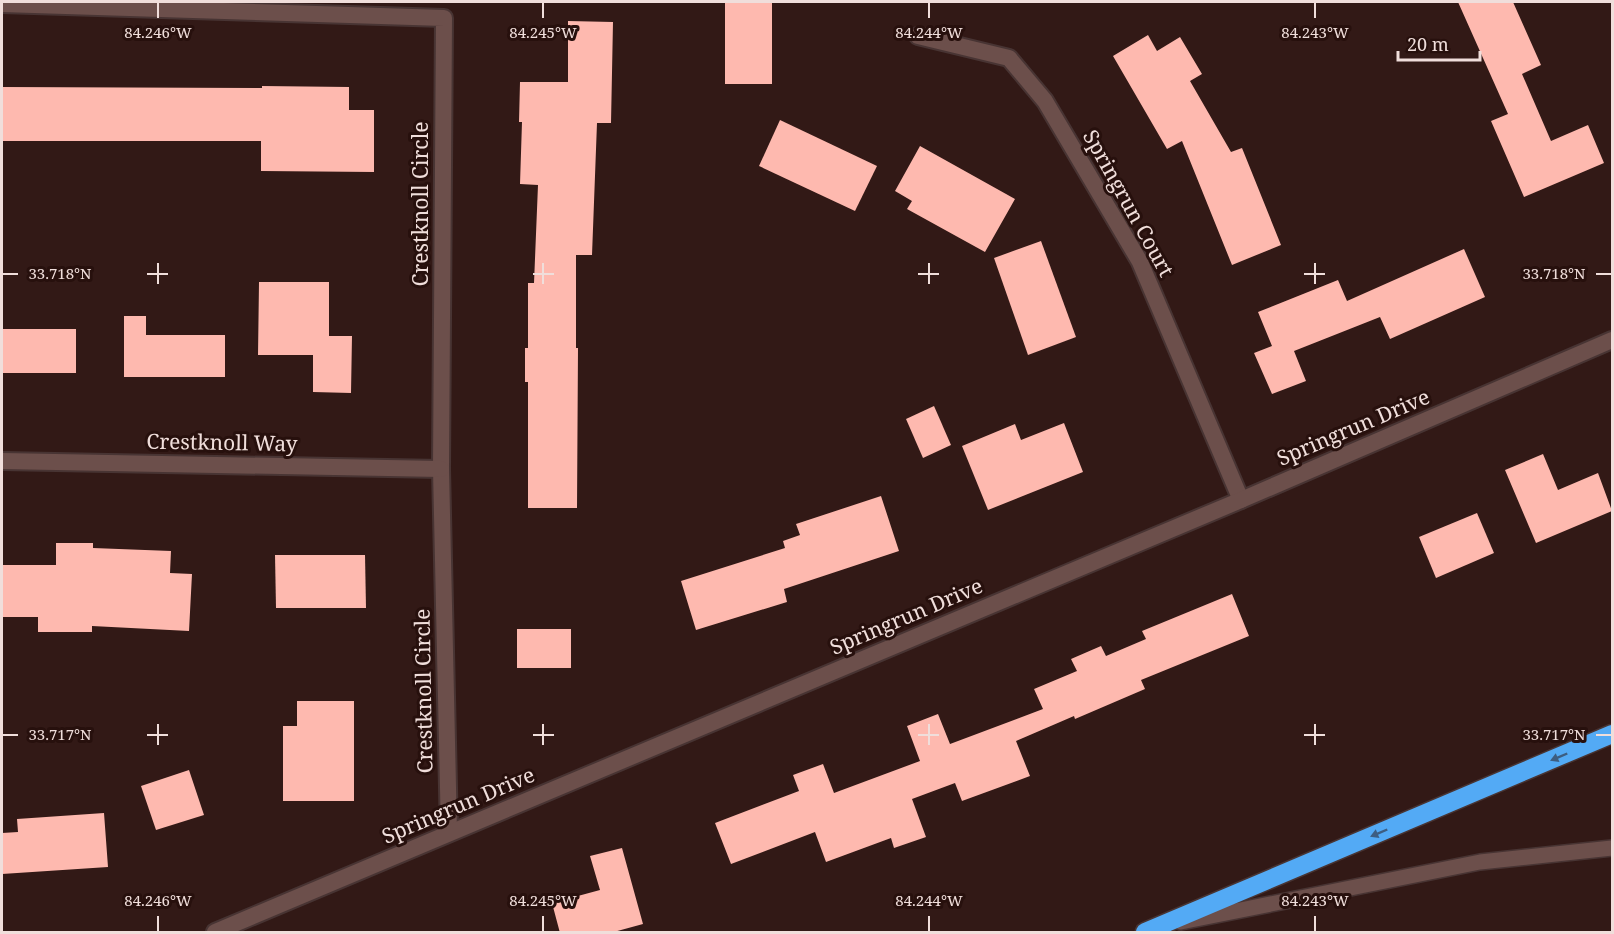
<svg xmlns="http://www.w3.org/2000/svg" width="1614" height="934" font-family="'Noto Serif',serif">
<style>
.building{fill:#feb9af}
.lines{fill:none;stroke-linecap:round;stroke-linejoin:round}
.service-casing{stroke:#483433;stroke-width:18}
.minor-casing{stroke:#483433;stroke-width:20}
.motorway-casing{stroke:#483433;stroke-width:21}
.service{stroke:#6c4f4b;stroke-width:15}
.minor{stroke:#6c4f4b;stroke-width:16}
.motorway{stroke:#53aaf5;stroke-width:18}
.oneway{fill:#3d5d81}
.ticks{fill:none;stroke:#f0dedb;stroke-width:2}
.labels{text-anchor:middle;dominant-baseline:central;stroke-width:6;stroke-linejoin:round;paint-order:stroke}
.street-label{font-size:21px;fill:#f0dedb;stroke:#27100d}
.ticks-label{font-size:15px;text-anchor:middle;fill:#f0dedb;stroke:#27100d;stroke-width:6;stroke-linejoin:round;paint-order:stroke}
</style>
<rect width="100%" height="100%" fill="#321916"/>
<g class="building">
<rect x="725" y="2" width="47" height="82"/>
<polygon points="1458,2 1513,2 1541,65 1522,74 1551,141 1588,125 1604,163 1524,197 1491,121 1508,114"/>
<polygon points="568,21 613,22 611,123 597,123 592,255 576,255 576,348 578,348 577,508 528,508 528,382 525,382 525,348 528,348 528,283 534,283 538,185 520,184 522,122 519,122 520,82 568,82"/>
<polygon points="1148,35 1157,51 1180,37 1202,74 1190,81 1231,152 1242,148 1281,245 1232,265 1182,141 1167,149 1113,56"/>
<polygon points="262,86 349,87 349,110 374,110 374,172 261,171 261,141 2,141 2,87 262,88"/>
<polygon points="780,120 877,166 855,211 759,166"/>
<polygon points="920,146 1015,199 985,252 907,209 912,201 895,191"/>
<polygon points="1041,241 1076,337 1028,355 994,258"/>
<polygon points="1464,249 1485,297 1390,339 1380,317 1294,351 1306,381 1272,394 1254,353 1272,346 1258,312 1338,280 1347,301"/>
<polygon points="259,282 329,282 329,336 352,336 351,393 313,392 313,355 258,355"/>
<polygon points="124,316 146,316 146,335 225,335 225,377 124,377"/>
<rect x="2" y="329" width="74" height="44"/>
<polygon points="934,406 951,445 923,458 906,419"/>
<polygon points="1064,423 1083,472 988,510 962,446 1015,424 1021,440"/>
<polygon points="1543,454 1558,490 1598,473 1612,511 1536,543 1505,470"/>
<polygon points="881,496 899,551 784,589 787,602 696,630 681,581 785,548 783,541 800,535 796,524"/>
<polygon points="1477,513 1494,553 1436,578 1419,537"/>
<polygon points="56,543 93,543 93,548 171,551 170,573 192,574 189,631 92,626 92,632 38,632 38,617 2,617 2,565 56,565"/>
<polygon points="275,555 365,555 366,608 276,608"/>
<polygon points="1232,594 1249,636 1141,680 1145,689 1075,719 1074,716 1016,741 1030,776 962,801 955,783 912,799 926,837 894,848 891,838 826,862 815,832 731,864 715,823 799,791 793,775 823,764 834,793 920,761 907,726 938,714 950,744 1043,709 1034,689 1077,671 1071,659 1101,646 1106,656 1146,639 1142,631"/>
<rect x="517" y="629" width="54" height="39"/>
<polygon points="297,701 354,701 354,801 283,801 283,726 297,726"/>
<polygon points="189,770 204,815 156,830 141,786"/>
<polygon points="104,813 108,867 2,874 2,833 18,832 17,819"/>
<polygon points="622,848 643,924 610,933 560,933 552,903 600,890 590,856"/>
</g>
<g class="lines">
<g class="service-casing">
<polyline id="service" points="1181,922 1480,862 1612,848"/>
</g>
<g class="minor-casing">
<g id="minor">
<polyline points="2,4 444,18 441,469 449,833"/>
<polyline points="918,36 1009,58 1045,101 1140,262 1241,500"/>
<polyline points="2,461 441,469"/>
<polyline points="215,932 1241,500 1612,340"/>
</g>
</g>
<g class="motorway-casing">
<polyline id="motorway" points="1145,932 1612,734"/>
</g>
<use href="#service" class="service"/>
<use href="#minor" class="minor"/>
<use href="#motorway" class="motorway"/>
</g>
<defs><path id="oneway-solid" d="M-6-.8H1V-3.2L6.5 0L1 3.2V.8H-6Z" transform="scale(1.5)"/></defs>
<g class="oneway">
<use href="#oneway-solid" transform="translate(1559 757) rotate(157)"/>
<use href="#oneway-solid" transform="translate(1379 833) rotate(157)"/>
</g>
<path class="ticks" d="M158 3V18M543 3V18M929 3V18M1315 3V18M158 263V284M543 263V284M929 263V284M1315 263V284M3 274H18M147 274H168M533 274H554M918 274H939M1304 274H1325M1596 274H1611M158 724V745M543 724V745M929 724V745M1315 724V745M3 735H18M147 735H168M533 735H554M918 735H939M1304 735H1325M1596 735H1611M158 916V931M543 916V931M929 916V931M1315 916V931"/>
<g class="labels">
<g class="street-label">
<text transform="translate(1129 203) rotate(61)">Springrun Court</text>
<text transform="translate(420 204) rotate(-90)">Crestknoll Circle</text>
<text transform="translate(1353 427) rotate(-23)">Springrun Drive</text>
<text transform="translate(222 442) rotate(1)">Crestknoll Way</text>
<text transform="translate(906 616) rotate(-23)">Springrun Drive</text>
<text transform="translate(423 691) rotate(-91)">Crestknoll Circle</text>
<text transform="translate(458 805) rotate(-23)">Springrun Drive</text>
</g>
</g>
<g class="ticks-label">
<text x="158" y="38">84.246°W</text>
<text x="543" y="38">84.245°W</text>
<text x="929" y="38">84.244°W</text>
<text x="1315" y="38">84.243°W</text>
<text x="60" y="279">33.718°N</text>
<text x="1554" y="279">33.718°N</text>
<text x="60" y="740">33.717°N</text>
<text x="1554" y="740">33.717°N</text>
<text x="158" y="906">84.246°W</text>
<text x="543" y="906">84.245°W</text>
<text x="929" y="906">84.244°W</text>
<text x="1315" y="906">84.243°W</text>
</g>
<rect width="1614" height="934" fill="none" stroke="#f0dedb" stroke-width="6"/>
<path d="M1398 51v9h82v-9" fill="none" stroke="#f0dedb" stroke-width="3"/>
<text x="1407" y="51" font-size="18" fill="#f0dedb" stroke="#27100d" stroke-width="4.5" paint-order="stroke">20 m</text>
</svg>
